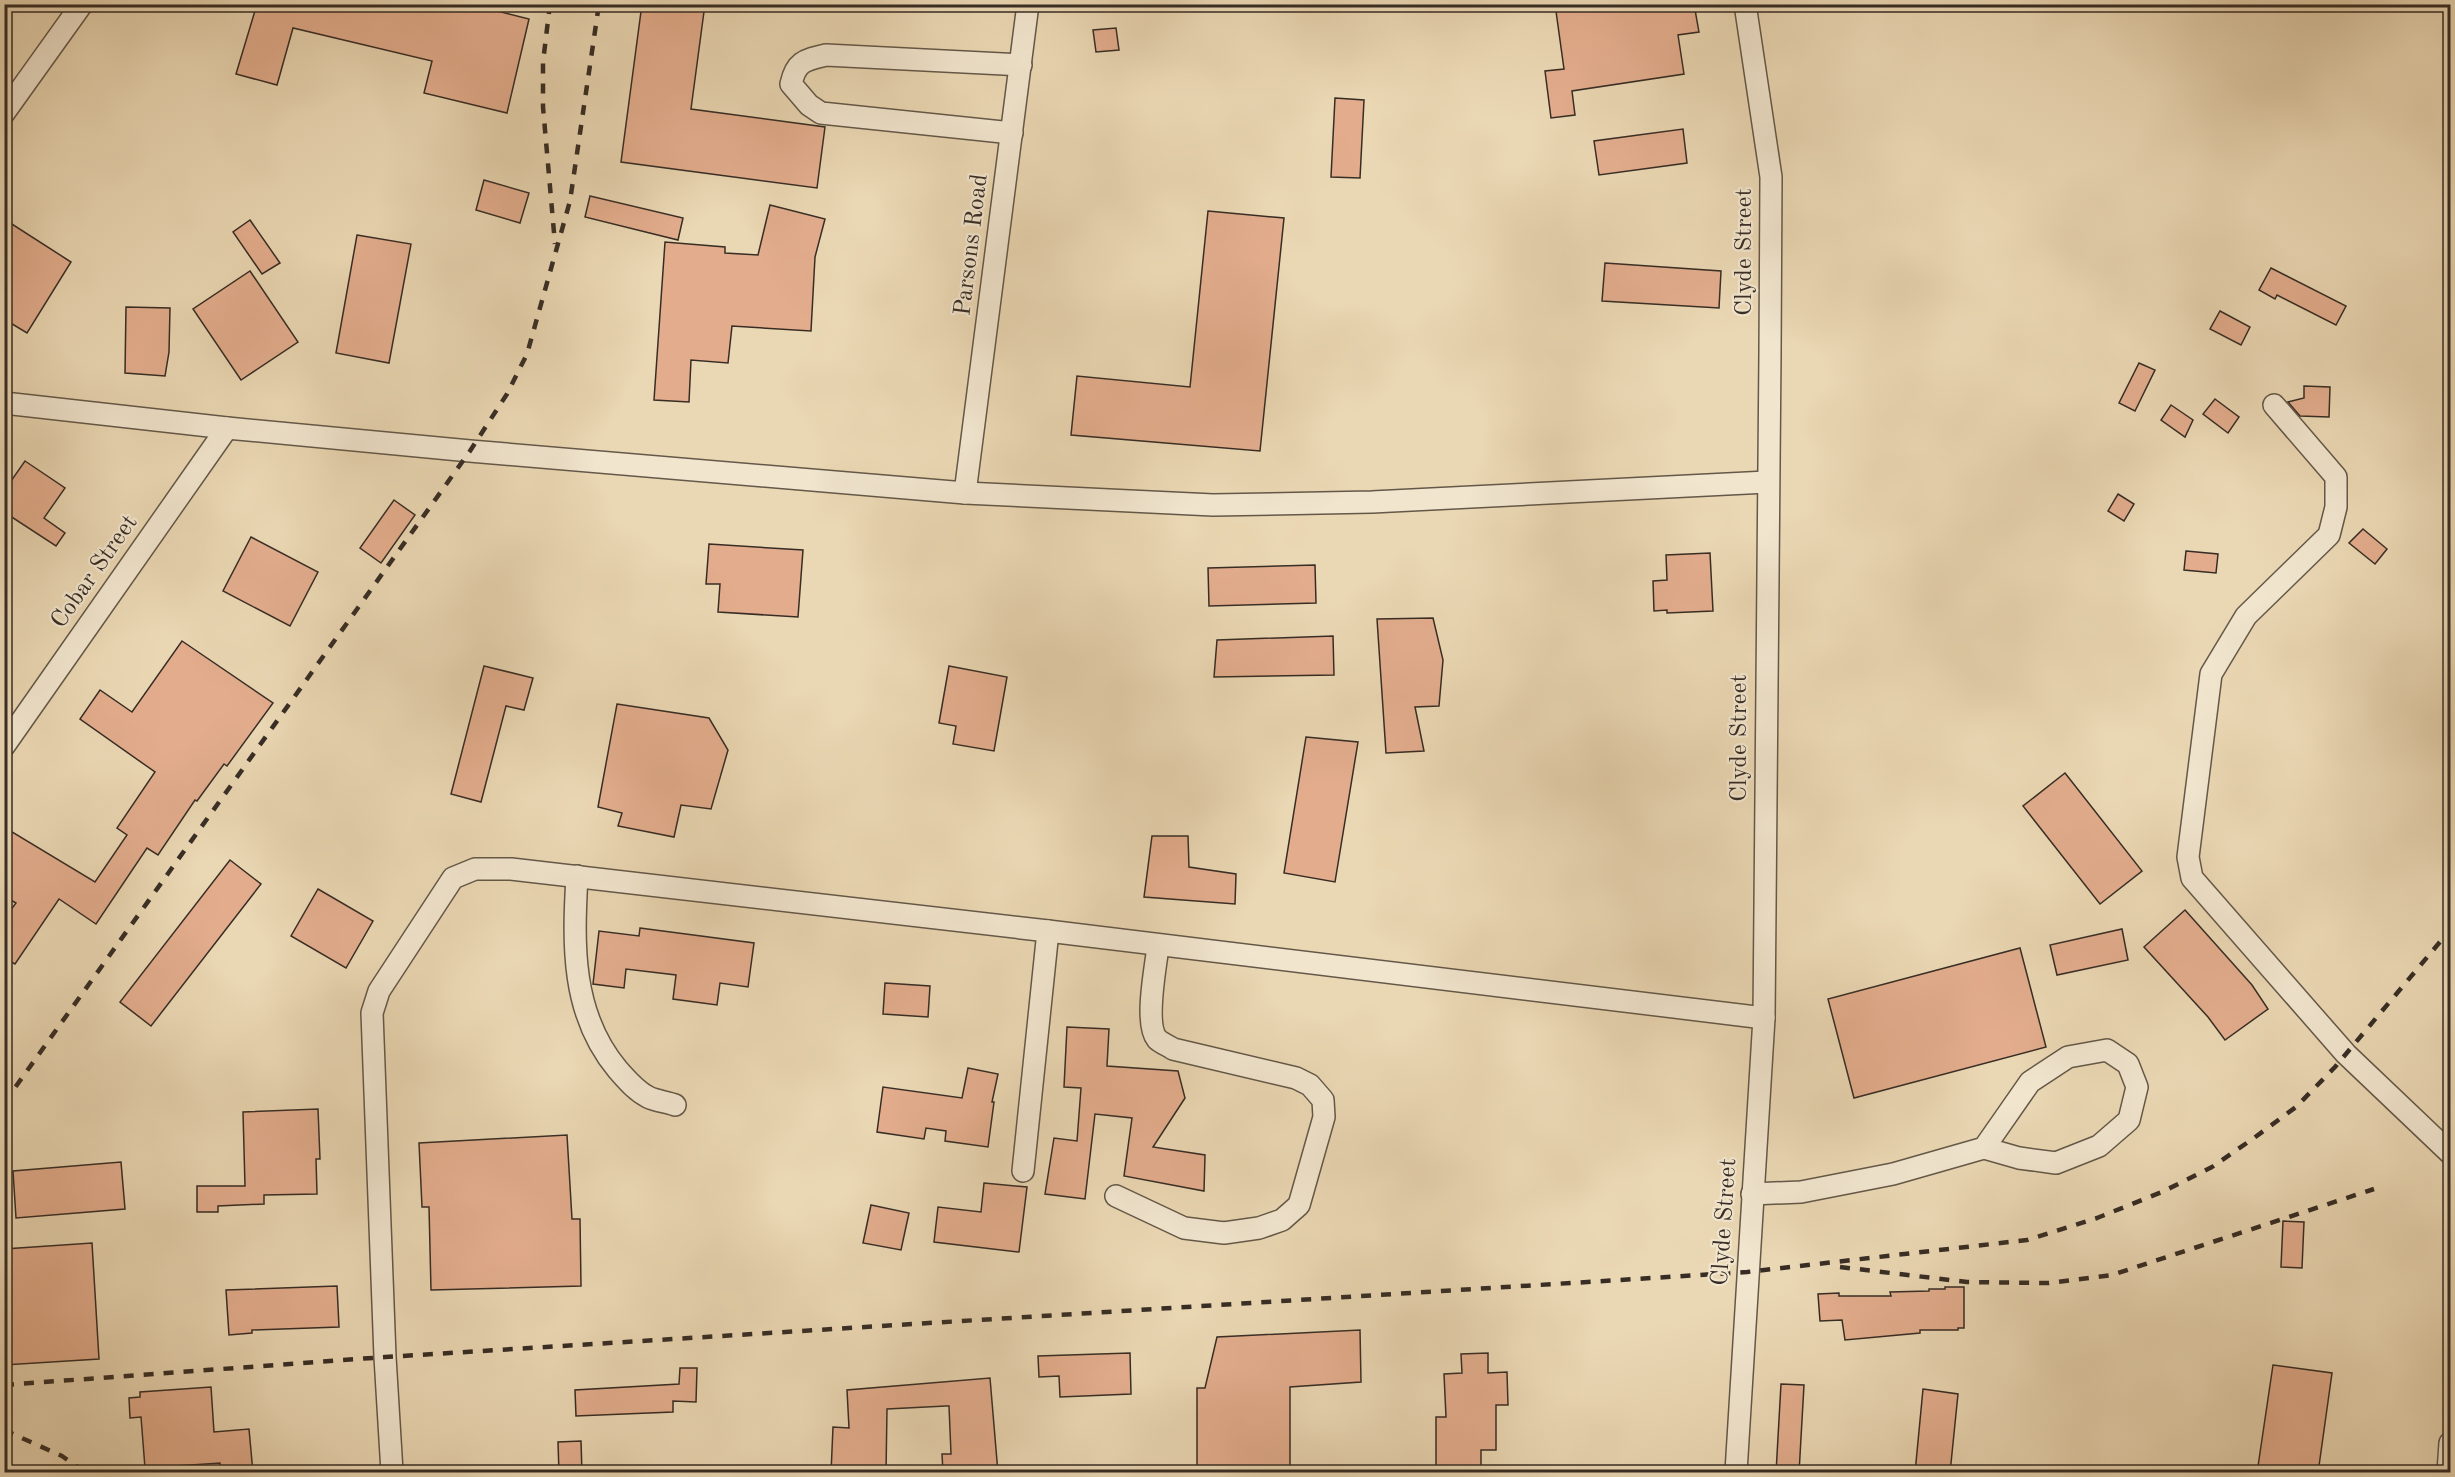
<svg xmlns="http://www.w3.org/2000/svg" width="2455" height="1477" font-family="'Old Standard TT',serif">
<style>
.building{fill:#e3ad8d;stroke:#372d25;stroke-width:1.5}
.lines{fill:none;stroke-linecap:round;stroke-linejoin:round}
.minor-casing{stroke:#645848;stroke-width:24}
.minor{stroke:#f1e5ce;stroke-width:21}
.rail{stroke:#372d25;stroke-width:4.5;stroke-dasharray:10 10;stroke-linecap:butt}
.labels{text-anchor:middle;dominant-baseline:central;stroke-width:4.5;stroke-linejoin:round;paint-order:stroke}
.street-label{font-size:24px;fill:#372d25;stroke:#f1e5ce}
</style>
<rect width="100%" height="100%" fill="#ead7b3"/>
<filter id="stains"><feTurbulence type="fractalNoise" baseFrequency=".00333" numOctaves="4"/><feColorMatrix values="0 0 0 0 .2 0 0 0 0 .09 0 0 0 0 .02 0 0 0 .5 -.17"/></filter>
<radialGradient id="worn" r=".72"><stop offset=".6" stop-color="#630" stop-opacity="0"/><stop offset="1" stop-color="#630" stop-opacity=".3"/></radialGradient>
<g class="building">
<polygon points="257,4 470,4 529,19 507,113 424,93 432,61 293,28 277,85 236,74"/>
<polygon points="642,4 705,4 691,109 825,127 817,188 621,162"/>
<polygon points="1555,4 1694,4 1699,32 1678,35 1684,74 1572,91 1575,115 1551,118 1545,71 1564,69"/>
<polygon points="1116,28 1119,50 1096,52 1093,30"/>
<polygon points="1335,98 1364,100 1360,178 1331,177"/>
<polygon points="1683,129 1687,163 1599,175 1594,141"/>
<polygon points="484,180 529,193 520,223 476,210"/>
<polygon points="590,196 683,218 678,240 585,217"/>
<polygon points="770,205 825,219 815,257 811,331 732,326 728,363 691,360 689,402 654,400 665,242 725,247 725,253 758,255"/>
<polygon points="1208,211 1284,218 1260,451 1071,435 1077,376 1190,387"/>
<polygon points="4,219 71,262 27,333 4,319"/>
<polygon points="250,220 280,263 262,274 233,232"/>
<polygon points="357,235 411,244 389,363 336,353"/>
<polygon points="1605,263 1721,271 1719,308 1602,301"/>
<polygon points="2271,268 2346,306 2336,325 2277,295 2275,299 2259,290"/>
<polygon points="250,271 298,342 241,380 193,309"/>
<polygon points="126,307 170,308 169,352 165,376 125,373"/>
<polygon points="2220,311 2250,327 2241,345 2210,329"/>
<polygon points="2139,363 2155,370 2135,411 2119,403"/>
<polygon points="2304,386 2330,387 2329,417 2300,416 2288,402 2304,398"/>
<polygon points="2215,399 2239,417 2228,433 2203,414"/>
<polygon points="2171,405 2193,420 2185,437 2161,420"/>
<polygon points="25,461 65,488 44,518 65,533 56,546 4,512 4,491"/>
<polygon points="2118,494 2134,504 2124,521 2108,511"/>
<polygon points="394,500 415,515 381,563 360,548"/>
<polygon points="2363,529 2387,549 2375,564 2349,543"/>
<polygon points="251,537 318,572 290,626 223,591"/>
<polygon points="709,544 803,550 798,617 718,612 720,584 706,584"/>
<polygon points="2186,551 2218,554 2216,573 2184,570"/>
<polygon points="1710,553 1713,611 1667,613 1667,610 1654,611 1653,581 1667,580 1666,555"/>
<polygon points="1315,565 1316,603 1209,606 1208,568"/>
<polygon points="1433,618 1443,660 1439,706 1415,707 1424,751 1386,753 1377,619"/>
<polygon points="1333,636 1334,675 1214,677 1217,640"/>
<polygon points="182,641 273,703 227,766 224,764 197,801 195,800 158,855 147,848 96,924 59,899 15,964 4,958 4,919 16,903 4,896 4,827 95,882 127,835 117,828 155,772 80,719 100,690 132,712"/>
<polygon points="484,666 533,678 524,710 506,706 481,802 451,794"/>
<polygon points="949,666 1007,677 994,751 953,744 956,726 939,723"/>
<polygon points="617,704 709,718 728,750 711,809 681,805 674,837 618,826 622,813 598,807"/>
<polygon points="1306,737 1358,742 1335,882 1284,873"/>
<polygon points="2065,773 2142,871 2100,904 2023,806"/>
<polygon points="1152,836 1188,836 1189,867 1236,874 1235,904 1144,897"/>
<polygon points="230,860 261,884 151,1026 120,1002"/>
<polygon points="318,889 373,921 346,968 291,936"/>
<polygon points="2185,910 2252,985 2268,1009 2225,1040 2208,1017 2144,947"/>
<polygon points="640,928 754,943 748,987 720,983 717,1005 673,999 676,975 626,969 624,988 593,984 599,931 639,936"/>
<polygon points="2122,929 2128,960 2057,975 2050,945"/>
<polygon points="2020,948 2046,1047 1854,1098 1828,999"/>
<polygon points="885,983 930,986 928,1017 883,1014"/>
<polygon points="1067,1027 1109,1029 1107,1066 1178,1071 1185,1098 1153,1147 1205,1155 1204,1191 1124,1176 1132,1118 1095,1114 1085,1199 1045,1194 1054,1138 1077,1141 1081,1088 1064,1087"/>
<polygon points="968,1068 998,1074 992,1102 994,1102 988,1147 945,1141 946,1131 926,1128 924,1139 877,1132 883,1087 962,1098"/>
<polygon points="318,1109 320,1159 316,1159 317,1194 264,1195 264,1204 218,1206 218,1212 197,1212 197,1186 245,1186 243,1112"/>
<polygon points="567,1135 572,1219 580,1219 581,1286 431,1290 429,1207 422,1207 419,1143"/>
<polygon points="121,1162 125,1209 16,1218 13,1171"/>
<polygon points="984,1183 1027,1187 1019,1252 934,1242 938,1207 981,1212"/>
<polygon points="871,1205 909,1213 901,1250 863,1243"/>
<polygon points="2283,1221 2304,1222 2302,1268 2281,1267"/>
<polygon points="92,1243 99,1359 4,1365 4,1249"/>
<polygon points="337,1286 339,1327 252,1330 252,1333 229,1335 226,1290"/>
<polygon points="1945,1287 1964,1287 1964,1328 1958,1328 1958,1330 1920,1330 1920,1333 1845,1340 1842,1320 1820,1321 1818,1294 1839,1293 1839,1296 1891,1296 1890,1292 1929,1291 1929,1289 1945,1289"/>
<polygon points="1360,1330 1361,1382 1290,1387 1290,1473 1197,1473 1197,1388 1205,1388 1217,1337"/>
<polygon points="1130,1353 1131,1394 1060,1397 1059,1376 1039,1377 1038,1356"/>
<polygon points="1488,1353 1488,1373 1507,1372 1508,1405 1496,1405 1496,1450 1481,1450 1481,1473 1436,1473 1436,1417 1446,1417 1444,1374 1462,1373 1461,1354"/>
<polygon points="2273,1365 2332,1373 2318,1473 2257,1473"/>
<polygon points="680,1368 697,1368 696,1402 673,1401 673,1412 576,1416 575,1390 679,1384"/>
<polygon points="990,1378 998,1473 943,1473 942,1454 951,1454 949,1406 946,1406 887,1409 886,1473 831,1473 833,1427 849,1428 847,1390"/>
<polygon points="1781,1384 1804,1385 1799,1473 1776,1473"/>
<polygon points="211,1387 214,1432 249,1429 253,1473 220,1473 220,1463 145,1468 141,1417 130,1418 129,1398 140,1397 140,1392"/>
<polygon points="1923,1389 1958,1394 1950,1473 1915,1473"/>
<polygon points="581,1441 582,1473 559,1473 558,1442"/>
</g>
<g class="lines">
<g class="minor-casing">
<g id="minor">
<polyline points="4,113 82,4"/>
<path d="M1012 133 821 113 809 105 791 84C796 61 805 60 826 55L1021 65"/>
<polyline points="4,403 227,428 470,451 965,493 1213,505 1372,502 1767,482"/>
<polyline points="2274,405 2336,477 2336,507 2329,535 2246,616 2211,674 2188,857 2192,878 2346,1054 2450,1153"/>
<polyline points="965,493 1028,4"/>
<polyline points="4,746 227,428"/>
<path d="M577 876C573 945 571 1014 618 1070 627 1080 636 1091 648 1097 656 1101 667 1102 675 1105"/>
<polyline points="1023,1171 1048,931"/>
<polyline points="1752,1194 1801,1192 1893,1174 1984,1148 2019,1158 2056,1163 2099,1146 2129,1120 2137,1087 2128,1064 2107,1050 2068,1057 2030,1082 1984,1148"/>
<path d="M1116 1196 1184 1228 1224 1233 1259 1228 1282 1220 1299 1205 1324 1117 1323 1100 1310 1085 1296 1078 1173 1049C1169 1046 1161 1043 1157 1039 1144 1023 1156 966 1158 946"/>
<polyline points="392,1472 385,1357 372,1013 379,991 453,878 475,869 511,869 1048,931 1764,1018"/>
<polyline points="1736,1472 1764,1018 1770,353 1771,177 1745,4"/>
<polyline points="2448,1472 2450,1443"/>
</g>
</g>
<use href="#minor" class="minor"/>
<g class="rail">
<polyline points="550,4 543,62 543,107 555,244"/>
<polyline points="4,1103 470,451 507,394 527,354 570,201 599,4"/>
<polyline points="1840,1267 1967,1282 2049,1283 2112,1275 2374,1189"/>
<polyline points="4,1385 385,1357 1747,1272 2027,1240 2097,1218 2162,1192 2212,1167 2254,1138 2296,1107 2335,1067 2450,930"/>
<polyline points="4,1430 62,1456 84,1472"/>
</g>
</g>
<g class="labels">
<g class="street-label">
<text transform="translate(972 245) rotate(-83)">Parsons Road</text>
<text transform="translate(1745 252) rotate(-90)">Clyde Street</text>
<text transform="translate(95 572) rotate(-55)">Cobar Street</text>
<text transform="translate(1740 738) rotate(-90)">Clyde Street</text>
<text transform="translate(1725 1222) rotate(-86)">Clyde Street</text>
</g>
</g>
<rect width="2455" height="1477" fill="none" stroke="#ead7b3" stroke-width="24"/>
<rect x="6" y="6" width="2443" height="1465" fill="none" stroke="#372d25" stroke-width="3"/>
<rect x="12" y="12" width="2431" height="1453" fill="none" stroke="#372d25" stroke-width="1.5"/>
<rect width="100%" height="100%" filter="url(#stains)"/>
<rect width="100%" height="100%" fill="url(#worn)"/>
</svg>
